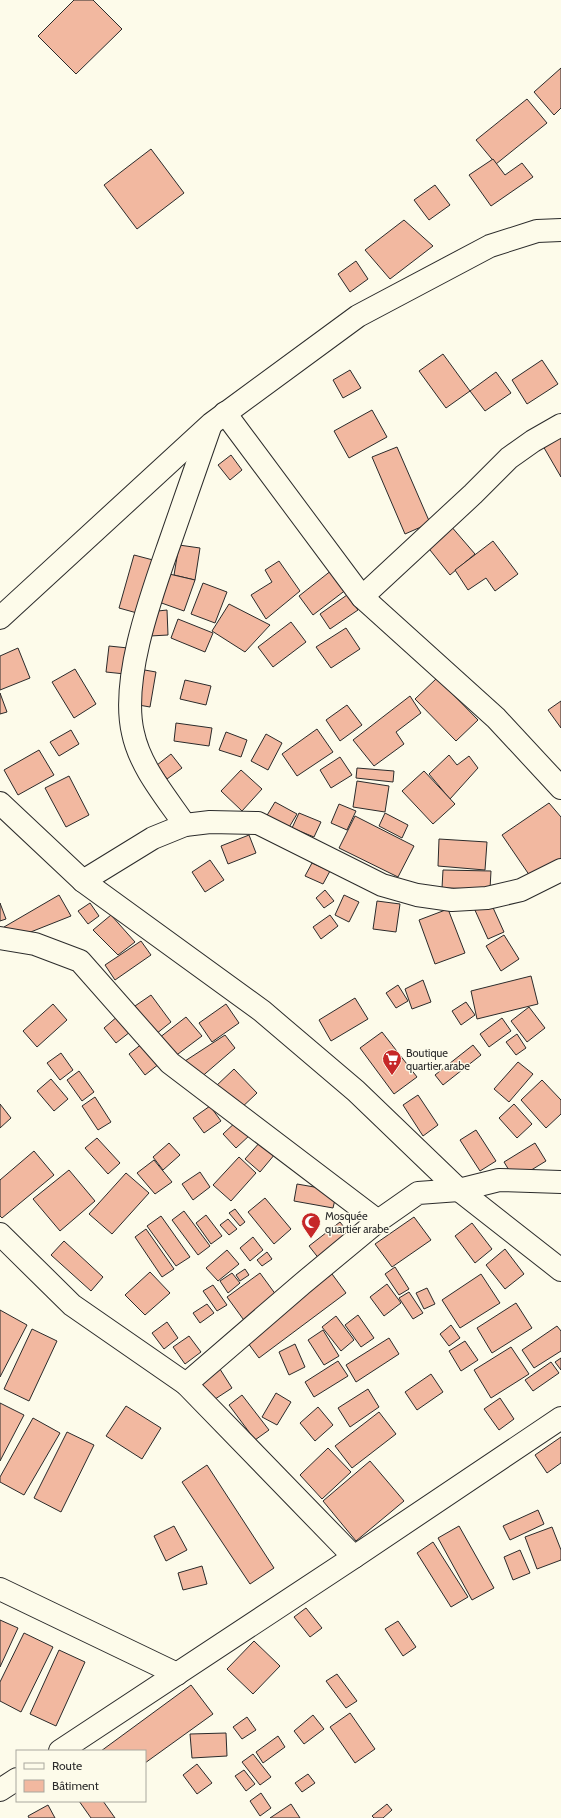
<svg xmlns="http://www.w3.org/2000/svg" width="561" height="1818" font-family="Cabin,sans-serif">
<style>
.building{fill:#f2b8a0;stroke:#2b2b2b}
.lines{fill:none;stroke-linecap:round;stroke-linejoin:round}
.street-casing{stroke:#2b2b2b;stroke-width:24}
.secondary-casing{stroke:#2b2b2b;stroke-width:24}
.street{stroke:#fdfbea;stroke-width:22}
.secondary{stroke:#fdfbea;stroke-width:22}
.labels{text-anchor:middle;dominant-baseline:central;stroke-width:3;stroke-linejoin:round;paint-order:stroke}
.poi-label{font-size:11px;fill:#2b2b2b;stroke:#fdfbea;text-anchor:start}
</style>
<rect width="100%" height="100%" fill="#fdfbea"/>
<g class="building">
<polygon points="74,0 93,0 122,29 76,74 38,36"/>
<polygon points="561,68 561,108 554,115 534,92"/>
<polygon points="527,99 547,123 496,164 476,140"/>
<polygon points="151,149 184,193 137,229 104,185"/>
<polygon points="493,159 505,175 522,163 533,177 491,206 469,175"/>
<polygon points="435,185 450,205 429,220 414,200"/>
<polygon points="404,220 433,246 390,279 365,250"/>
<polygon points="356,261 368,279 350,292 338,274"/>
<polygon points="443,354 470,391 446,408 419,371"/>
<polygon points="542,360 558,384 527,404 512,380"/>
<polygon points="350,370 361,388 343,398 333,380"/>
<polygon points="496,372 511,393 485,411 470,391"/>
<polygon points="372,410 387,437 349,458 334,431"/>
<polygon points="560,436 561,438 561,477 543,446"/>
<polygon points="397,447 430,523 405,534 372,457"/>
<polygon points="231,455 242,470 230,480 218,465"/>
<polygon points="450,525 475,554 450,575 426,545"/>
<polygon points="493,541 518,574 495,591 486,578 468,590 455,570"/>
<polygon points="179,545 200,548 195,580 174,575"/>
<polygon points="134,555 153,560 137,613 119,608"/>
<polygon points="279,561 300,591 266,619 251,595 272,582 265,570"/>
<polygon points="332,570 347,589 313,615 299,596"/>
<polygon points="165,573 195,580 184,611 156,601"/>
<polygon points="203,583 227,592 215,623 191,614"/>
<polygon points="347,595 358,610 330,629 320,614"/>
<polygon points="229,604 270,625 245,652 212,631"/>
<polygon points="167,610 168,635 150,636 149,612"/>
<polygon points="178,619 213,633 205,652 171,638"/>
<polygon points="291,622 306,642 273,667 258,647"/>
<polygon points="346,628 360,649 331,668 316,647"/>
<polygon points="109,646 128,648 125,674 106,672"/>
<polygon points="18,648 30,678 0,690 0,656"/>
<polygon points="75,669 96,704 74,718 52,682"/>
<polygon points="139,669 156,672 150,707 133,704"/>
<polygon points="437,678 478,720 456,741 415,699"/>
<polygon points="185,680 211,686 206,705 180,699"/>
<polygon points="0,693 7,712 0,714"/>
<polygon points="410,696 421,713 396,732 404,744 374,766 353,740"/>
<polygon points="561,701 561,728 548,710"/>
<polygon points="347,705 362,725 340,741 326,720"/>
<polygon points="176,723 212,728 209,746 174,741"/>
<polygon points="317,729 333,752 297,776 282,754"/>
<polygon points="71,730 79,744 59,756 50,742"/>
<polygon points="226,732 247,740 241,757 219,750"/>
<polygon points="266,734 282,743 268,770 251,761"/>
<polygon points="39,750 54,775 18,795 4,770"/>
<polygon points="171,754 182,768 167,779 157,765"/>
<polygon points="449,755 457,765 469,756 478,768 450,799 429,774"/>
<polygon points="340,757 352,775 331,788 320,770"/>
<polygon points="357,768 394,771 393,782 356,778"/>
<polygon points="241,770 262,789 242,811 221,791"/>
<polygon points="424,771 455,804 433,824 402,791"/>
<polygon points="69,776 89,815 66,827 45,788"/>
<polygon points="357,781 389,786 385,812 353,807"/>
<polygon points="275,802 297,814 288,829 266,817"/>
<polygon points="549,803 561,817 561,864 532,879 502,835"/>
<polygon points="339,804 356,811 347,830 331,823"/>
<polygon points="299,813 321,822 314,837 292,828"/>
<polygon points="385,813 408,825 402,838 379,826"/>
<polygon points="355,816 414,846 398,877 339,848"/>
<polygon points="249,835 256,853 228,864 221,846"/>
<polygon points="439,839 487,842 485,870 438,866"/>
<polygon points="210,860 224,880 205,892 192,872"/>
<polygon points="312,863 330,871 323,884 305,876"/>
<polygon points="443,870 491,871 490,889 442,888"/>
<polygon points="325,890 334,901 324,908 316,898"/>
<polygon points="59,895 71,916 13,939 4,927"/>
<polygon points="344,895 359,902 349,922 335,915"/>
<polygon points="377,901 400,904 396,932 373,929"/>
<polygon points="490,901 504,932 488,939 474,908"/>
<polygon points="0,903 6,919 0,921"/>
<polygon points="90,903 99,916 88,924 78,911"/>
<polygon points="448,909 465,953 435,964 419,920"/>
<polygon points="111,915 135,942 118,955 93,930"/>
<polygon points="330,915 338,926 321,939 313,927"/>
<polygon points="504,935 519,959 501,971 486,946"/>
<polygon points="141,941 151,955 115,980 105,965"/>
<polygon points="531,976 538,1004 477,1019 471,991"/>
<polygon points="423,980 431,1002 412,1009 405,989"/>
<polygon points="398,985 408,1001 396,1008 386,993"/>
<polygon points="151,995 171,1022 156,1034 135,1006"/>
<polygon points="355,998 368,1019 331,1041 319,1020"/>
<polygon points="466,1002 475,1015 461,1025 452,1011"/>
<polygon points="53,1004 67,1020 37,1047 23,1031"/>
<polygon points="226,1004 239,1023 212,1042 199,1023"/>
<polygon points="529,1007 545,1028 527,1042 511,1021"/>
<polygon points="118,1016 130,1032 116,1043 104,1028"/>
<polygon points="186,1017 202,1036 174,1057 159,1038"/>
<polygon points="502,1018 511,1031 489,1047 480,1034"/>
<polygon points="382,1032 417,1077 394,1094 360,1048"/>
<polygon points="517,1034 526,1048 516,1055 506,1042"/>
<polygon points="225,1035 235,1048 199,1079 185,1061"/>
<polygon points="143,1043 159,1064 145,1075 129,1054"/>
<polygon points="473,1045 481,1055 443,1085 435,1075"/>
<polygon points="61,1053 73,1070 60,1080 47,1063"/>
<polygon points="518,1062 533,1074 509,1102 494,1089"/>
<polygon points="234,1069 257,1093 238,1111 215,1087"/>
<polygon points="79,1071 94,1092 82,1101 67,1080"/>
<polygon points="51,1079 68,1099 54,1111 37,1091"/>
<polygon points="542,1080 561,1100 561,1114 546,1128 521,1100"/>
<polygon points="418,1095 438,1125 423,1136 403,1105"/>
<polygon points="95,1097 111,1122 98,1130 82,1106"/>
<polygon points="0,1104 11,1118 0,1128"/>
<polygon points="514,1104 532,1124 517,1138 499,1118"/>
<polygon points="210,1106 221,1121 204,1133 193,1118"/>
<polygon points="238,1120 251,1134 236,1148 223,1134"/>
<polygon points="476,1130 496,1161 480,1171 460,1140"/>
<polygon points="97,1138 120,1163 108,1174 85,1148"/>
<polygon points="261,1141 275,1154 260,1172 245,1159"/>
<polygon points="169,1143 180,1155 163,1170 153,1157"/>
<polygon points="535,1143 546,1161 515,1180 504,1162"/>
<polygon points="34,1151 54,1175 2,1218 0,1216 0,1180"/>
<polygon points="239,1157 256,1173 231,1201 213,1185"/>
<polygon points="154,1160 172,1182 155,1194 137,1173"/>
<polygon points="69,1170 95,1201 60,1231 33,1199"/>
<polygon points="200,1172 210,1187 193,1200 182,1184"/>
<polygon points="126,1173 149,1193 112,1234 89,1214"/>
<polygon points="297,1184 337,1191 333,1208 294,1201"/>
<polygon points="265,1198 291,1229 274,1244 248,1212"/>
<polygon points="235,1209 245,1222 240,1226 229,1213"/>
<polygon points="184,1211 210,1246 198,1255 172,1220"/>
<polygon points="206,1215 222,1236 211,1244 196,1223"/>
<polygon points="161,1216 190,1257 176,1266 147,1226"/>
<polygon points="414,1217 431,1240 392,1267 375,1244"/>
<polygon points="228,1219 237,1229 229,1235 220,1225"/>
<polygon points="340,1222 351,1236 320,1260 309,1246"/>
<polygon points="472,1223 492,1249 475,1263 455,1236"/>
<polygon points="146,1229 174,1269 162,1277 135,1237"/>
<polygon points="253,1237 263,1250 250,1261 240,1248"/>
<polygon points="64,1241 103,1277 91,1291 51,1255"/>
<polygon points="505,1249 524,1274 505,1289 486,1265"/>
<polygon points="227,1250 239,1264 218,1281 206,1268"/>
<polygon points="267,1252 272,1259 262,1266 257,1260"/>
<polygon points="395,1267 409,1289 399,1295 385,1274"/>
<polygon points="245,1269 249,1275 240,1281 236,1275"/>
<polygon points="150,1272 170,1293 145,1315 125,1295"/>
<polygon points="232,1273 240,1283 228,1293 220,1281"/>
<polygon points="260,1273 279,1299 246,1323 227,1297"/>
<polygon points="332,1274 346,1293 259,1358 245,1339"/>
<polygon points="481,1274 500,1303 460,1328 442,1300"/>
<polygon points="387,1284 401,1303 384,1316 370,1297"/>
<polygon points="213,1285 227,1305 217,1311 203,1291"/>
<polygon points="427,1288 435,1304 424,1309 416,1293"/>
<polygon points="409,1292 423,1313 413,1319 399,1298"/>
<polygon points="516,1303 532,1328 492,1353 477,1328"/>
<polygon points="207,1304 214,1313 200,1323 193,1313"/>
<polygon points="0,1310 27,1325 0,1377"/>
<polygon points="358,1315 374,1338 361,1347 345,1325"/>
<polygon points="336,1316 354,1340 341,1351 322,1327"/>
<polygon points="167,1322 178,1338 164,1349 152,1333"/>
<polygon points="451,1325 460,1338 449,1346 440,1334"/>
<polygon points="557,1326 561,1331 561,1351 534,1368 522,1350"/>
<polygon points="32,1329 57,1341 29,1401 4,1389"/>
<polygon points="323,1330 339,1356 324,1365 308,1340"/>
<polygon points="189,1336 201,1352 185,1364 173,1347"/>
<polygon points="389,1338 399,1354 356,1382 346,1365"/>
<polygon points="465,1341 478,1360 461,1371 449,1351"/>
<polygon points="295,1344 305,1367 289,1375 279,1352"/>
<polygon points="511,1347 529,1374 491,1398 474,1370"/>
<polygon points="561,1358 561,1370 555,1362"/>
<polygon points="338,1361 348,1376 314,1397 305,1382"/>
<polygon points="551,1362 559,1373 533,1391 525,1380"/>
<polygon points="218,1366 232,1388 209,1403 195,1382"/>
<polygon points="431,1374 443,1392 417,1410 405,1392"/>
<polygon points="368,1389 379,1407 350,1427 338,1408"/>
<polygon points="276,1393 291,1402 277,1425 262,1417"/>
<polygon points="242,1395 269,1430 255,1440 229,1405"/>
<polygon points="500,1398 514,1419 499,1430 484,1409"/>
<polygon points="0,1403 24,1415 0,1461"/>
<polygon points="126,1406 161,1428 142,1459 106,1436"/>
<polygon points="318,1407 333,1425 315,1441 300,1423"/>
<polygon points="379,1412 396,1434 352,1468 335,1446"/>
<polygon points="33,1418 60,1433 24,1495 0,1482 0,1477"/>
<polygon points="67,1432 94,1445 61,1512 34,1498"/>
<polygon points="561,1437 561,1463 547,1473 535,1455"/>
<polygon points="328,1448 351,1472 322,1499 300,1475"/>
<polygon points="370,1461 404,1501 356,1541 323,1501"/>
<polygon points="207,1465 274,1568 250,1584 182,1482"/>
<polygon points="538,1510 544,1524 510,1540 503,1526"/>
<polygon points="174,1526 187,1550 166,1561 154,1536"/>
<polygon points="459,1526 494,1588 472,1600 438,1538"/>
<polygon points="552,1527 561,1550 561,1560 537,1569 525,1537"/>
<polygon points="433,1542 468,1597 451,1607 417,1553"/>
<polygon points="520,1550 530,1573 513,1580 504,1557"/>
<polygon points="202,1566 207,1584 183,1590 178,1573"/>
<polygon points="306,1608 322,1628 310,1637 294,1617"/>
<polygon points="0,1620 18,1628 0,1667"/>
<polygon points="398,1621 416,1647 403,1656 385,1629"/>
<polygon points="24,1633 53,1647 21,1712 0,1701 0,1682"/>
<polygon points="254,1641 280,1666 253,1694 227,1669"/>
<polygon points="59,1650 85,1662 56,1726 30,1714"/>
<polygon points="337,1674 357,1701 346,1708 326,1681"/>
<polygon points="191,1685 213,1714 145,1763 145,1751 101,1751"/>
<polygon points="350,1713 375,1749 355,1763 330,1727"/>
<polygon points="313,1715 324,1729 304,1744 294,1731"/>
<polygon points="247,1717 256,1730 242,1739 233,1727"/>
<polygon points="226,1733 227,1756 192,1758 190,1734"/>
<polygon points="278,1736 285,1747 263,1763 256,1752"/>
<polygon points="253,1754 271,1777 260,1785 242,1762"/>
<polygon points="197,1764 212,1783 197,1794 183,1775"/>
<polygon points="244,1770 255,1784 246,1791 235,1776"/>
<polygon points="308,1774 315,1783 302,1792 295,1783"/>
<polygon points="261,1793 271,1808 260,1816 250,1801"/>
<polygon points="79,1801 103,1801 115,1818 91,1818"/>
<polygon points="291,1804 300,1818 270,1818"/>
<polygon points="387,1804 392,1810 383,1818 374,1818 372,1816"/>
<polygon points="48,1805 55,1818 29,1818 28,1816"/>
</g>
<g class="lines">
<g class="street-casing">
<g id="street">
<polyline points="225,413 362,597 496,718 561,788"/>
<polyline points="362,597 473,494 509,458 533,441 561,425"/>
<polyline points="0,618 211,424 358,316 490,246 537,231 561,230"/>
<polyline points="0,803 83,881 262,1011 356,1091 459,1190 561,1270"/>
<path d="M185 825C166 797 140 767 133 733 120 678 153 591 171 539 184 502 197 464 210 427"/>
<polyline points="83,881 153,838 185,825 210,822 258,823 382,885 417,895 452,900 487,898 521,890 561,870"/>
<polyline points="0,938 35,944 80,961 170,1063 378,1221"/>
<polyline points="0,1234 72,1305 186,1384 354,1557"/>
<polyline points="186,1384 302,1284 378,1221 418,1193 459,1190 499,1180 561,1182"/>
<polyline points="0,1589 177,1674"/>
</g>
</g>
<g class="secondary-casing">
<g id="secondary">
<polyline points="60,1751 354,1557 561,1418"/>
<polyline points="0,1790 17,1779"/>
</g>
</g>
<use href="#street" class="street"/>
<use href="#secondary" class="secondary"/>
</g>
<defs>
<g id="supermarket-pin" transform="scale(1)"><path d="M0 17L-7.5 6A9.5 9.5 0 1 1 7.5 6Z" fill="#c62828" stroke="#fdfbea"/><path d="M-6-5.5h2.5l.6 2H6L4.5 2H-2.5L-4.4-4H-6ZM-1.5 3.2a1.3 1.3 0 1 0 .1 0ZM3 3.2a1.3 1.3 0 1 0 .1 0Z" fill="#fff"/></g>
<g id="mosque-pin" transform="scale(1)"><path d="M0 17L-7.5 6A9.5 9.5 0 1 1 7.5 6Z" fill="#c62828" stroke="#fdfbea"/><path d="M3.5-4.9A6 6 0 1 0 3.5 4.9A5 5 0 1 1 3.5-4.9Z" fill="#fff"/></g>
</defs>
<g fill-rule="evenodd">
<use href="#supermarket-pin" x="392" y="1059"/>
<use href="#mosque-pin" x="311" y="1222"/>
</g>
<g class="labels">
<g class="poi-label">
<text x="406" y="1053">Boutique<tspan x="406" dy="13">quartier arabe</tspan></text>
<text x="325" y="1216">Mosquée<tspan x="325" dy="13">quartier arabe</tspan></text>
</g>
</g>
<rect x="16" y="1750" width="130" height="52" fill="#fdfbea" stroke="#a9a89e"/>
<rect x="24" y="1763" width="20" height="6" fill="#fdfbea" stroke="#a9a89e"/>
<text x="52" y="1770" font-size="12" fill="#2b2b2b">Route</text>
<rect x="24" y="1780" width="20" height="12" fill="#f2b8a0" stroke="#a9a89e"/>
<text x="52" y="1790" font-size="12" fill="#2b2b2b">Bâtiment</text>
</svg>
